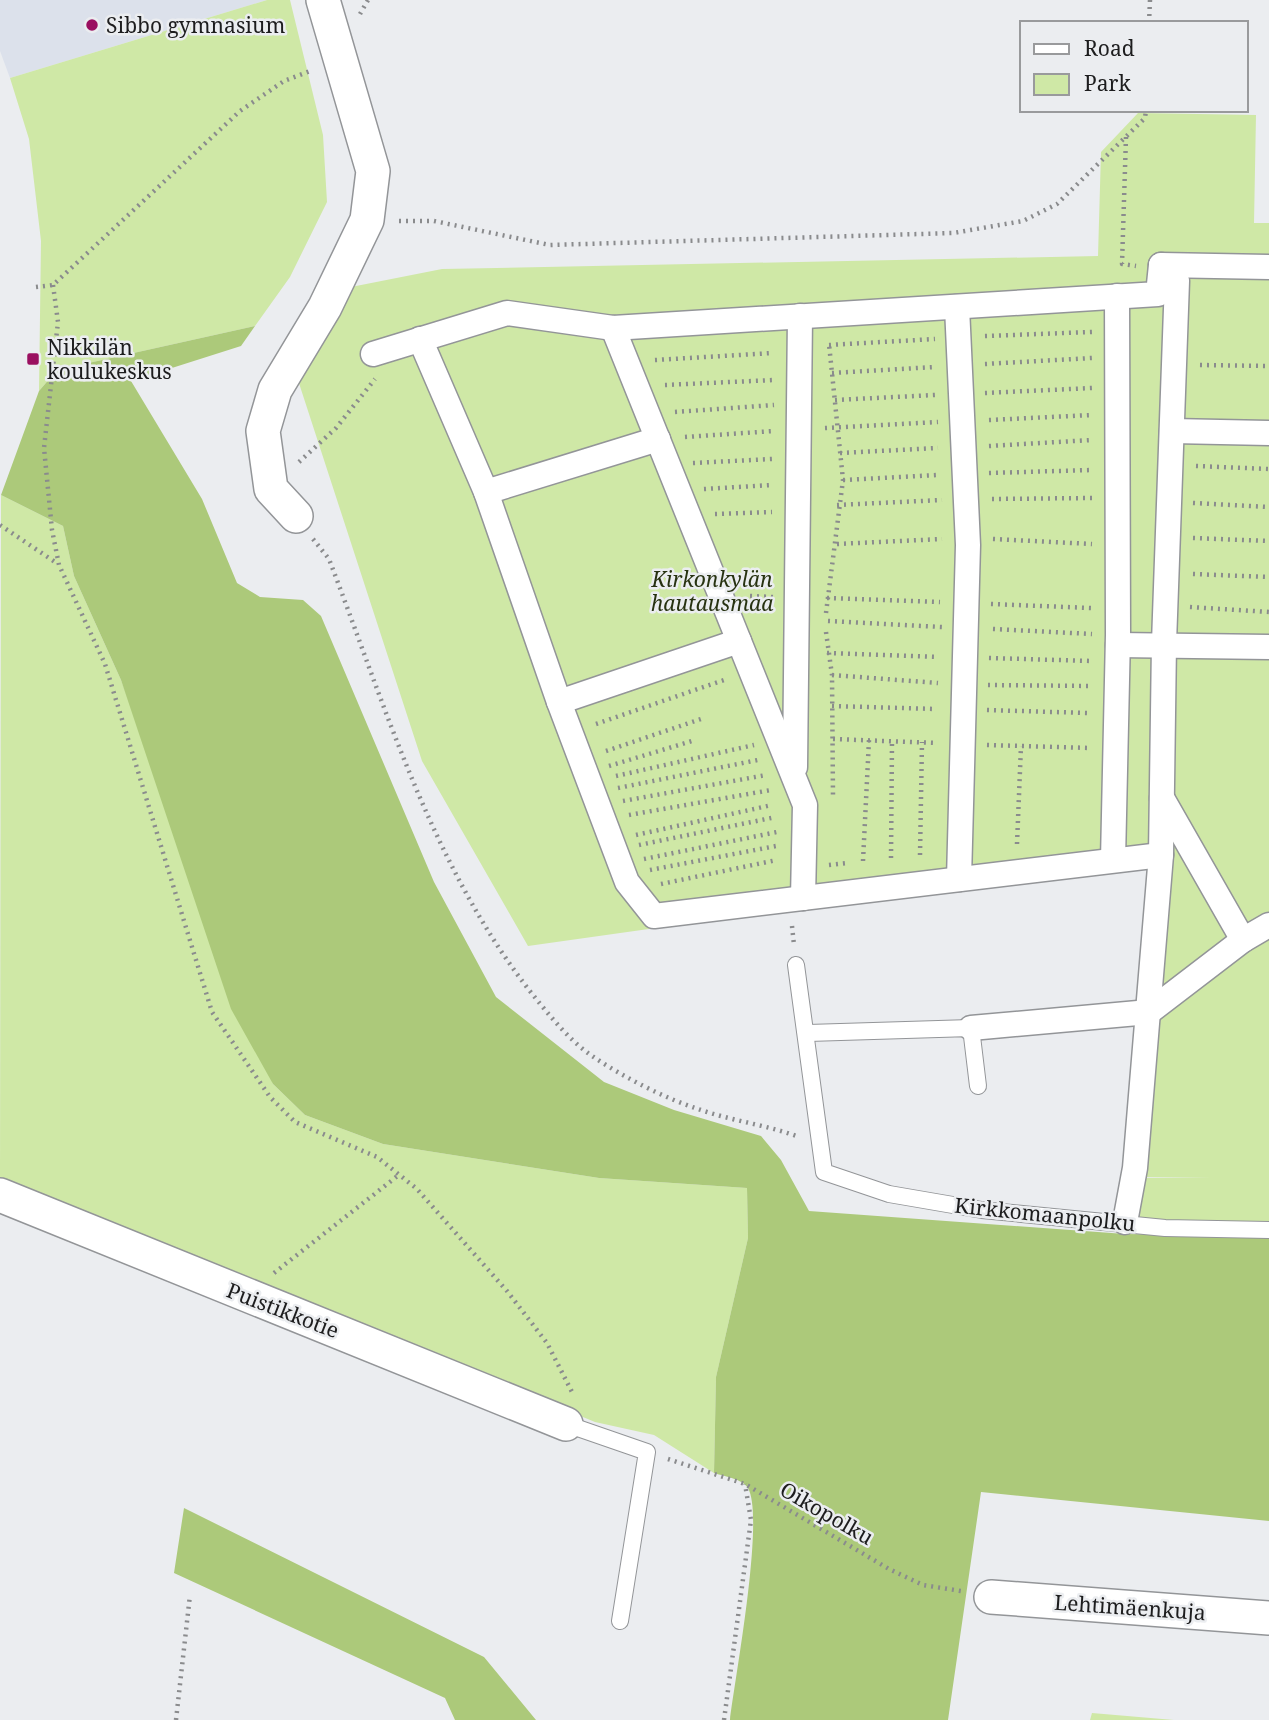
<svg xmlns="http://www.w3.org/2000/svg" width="1269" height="1720" font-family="'Noto Serif',serif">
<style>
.built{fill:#dce1eb}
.green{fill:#cfe8a6}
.forest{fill:#acc97a}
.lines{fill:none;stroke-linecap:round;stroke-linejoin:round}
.service-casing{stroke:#939598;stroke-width:18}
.pedestrian-casing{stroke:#939598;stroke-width:27}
.minor-casing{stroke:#939598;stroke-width:36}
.path{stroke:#8a8b8d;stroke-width:4.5;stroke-dasharray:2 5;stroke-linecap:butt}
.service{stroke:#fff;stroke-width:16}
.pedestrian{stroke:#fff;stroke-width:24}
.minor{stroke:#fff;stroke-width:33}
.poi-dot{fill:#9a0f60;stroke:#ebedf0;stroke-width:2.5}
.labels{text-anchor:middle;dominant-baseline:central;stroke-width:5;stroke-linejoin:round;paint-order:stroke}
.poi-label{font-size:21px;fill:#1d1d1e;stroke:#ebedf0;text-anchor:start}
.park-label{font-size:21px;font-style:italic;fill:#273211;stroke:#ebedf0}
.street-label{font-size:21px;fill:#1d1d1e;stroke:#ebedf0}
</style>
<rect width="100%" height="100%" fill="#ebedf0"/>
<polygon class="built" points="0,0 267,0 10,78 0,51"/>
<g class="green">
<polygon points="267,0 290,0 323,135 327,202 290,277 255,326 57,370 39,391 41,241 29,139 10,78"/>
<polygon points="1138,113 1256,115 1254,223 1269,223 1269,1230 1125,1222 1134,1178 1211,1177 1136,1177 1152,858 528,946 422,761 296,374 351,287 442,269 1098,256 1101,152"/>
<polygon points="1,495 63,526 74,576 121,680 273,1084 305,1115 383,1144 599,1178 747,1188 748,1238 716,1377 714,1473 654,1435 595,1422 0,1177"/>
<polygon points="1092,1713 1174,1720 1090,1720"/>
</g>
<g class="forest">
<path d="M255 326 241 346 131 381 202 499 237 583 260 597 303 600 321 616 434 882 496 997 604 1082 674 1110 761 1136 781 1160 809 1211 1125 1234 1269 1236V1521L981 1492 948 1720H730C735 1678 765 1518 748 1488 743 1479 723 1476 714 1473L716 1377 748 1238 747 1188 599 1178 383 1144 305 1115 273 1084 231 1009 121 680 74 576 63 526 1 495 39 391 57 370Z"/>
<polygon points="184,1508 484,1657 536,1720 455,1720 445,1698 174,1573"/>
</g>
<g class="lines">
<g class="service-casing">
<g id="service">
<polyline points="796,965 824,1172 889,1194 982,1210 1165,1228 1269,1230"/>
<polyline points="808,1033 971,1028 978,1086"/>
<polyline points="566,1424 647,1452 620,1621"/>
</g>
</g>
<g class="pedestrian-casing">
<g id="pedestrian">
<polyline points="957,307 968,545 959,879"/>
<polyline points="613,328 805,805 803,898"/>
<polyline points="420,339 486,492 559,702 627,882 654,916 1161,855"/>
<polyline points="373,354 507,313 613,328 1158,294 1161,265 1269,267"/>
<polyline points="1172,431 1269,433"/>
<polyline points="486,492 658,439"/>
<polyline points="1118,645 1269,647"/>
<polyline points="559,702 739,641"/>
<polyline points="795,767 800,316"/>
<polyline points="1162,798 1243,940"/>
<polyline points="1113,860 1118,635 1117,296"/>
<polyline points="971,1028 1149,1012 1243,940 1269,925"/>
<polyline points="1125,1222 1135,1168 1161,855 1164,643 1177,281 1161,265"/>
</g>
</g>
<g class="minor-casing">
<g id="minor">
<polyline points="296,516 271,489 263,431 275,390 325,307 367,220 373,171 323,0"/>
<polyline points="0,1195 566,1424"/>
<polyline points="991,1597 1269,1618"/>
</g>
</g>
<g class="path">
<polyline points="360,14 368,0"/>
<polyline points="1149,23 1150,0"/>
<polyline points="1126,137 1122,264 1136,266"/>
<polyline points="399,221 434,221 550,245 953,233 1023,221 1057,204 1145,118 1146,110"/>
<polyline points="53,285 58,322 44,448 52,530 59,565 105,664 212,1012 270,1097 295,1122 377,1157 417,1189 507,1291 547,1343 572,1392"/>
<polyline points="36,287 53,285 240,111 284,81 313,70"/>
<polyline points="985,336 1092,332"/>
<polyline points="829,345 935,339"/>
<polyline points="655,360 773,353"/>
<polyline points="985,364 1092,358"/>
<polyline points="1200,365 1269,366"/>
<polyline points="832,373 935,367"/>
<polyline points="665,385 774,380"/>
<polyline points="985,393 1092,388"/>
<polyline points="835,400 935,395"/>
<polyline points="675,412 774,405"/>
<polyline points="989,420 1092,415"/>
<polyline points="825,428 938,422"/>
<polyline points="685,437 774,431"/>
<polyline points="989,446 1092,440"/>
<polyline points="840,453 938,448"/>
<polyline points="299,462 336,428 375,379"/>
<polyline points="693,463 772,459"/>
<polyline points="1196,466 1269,469"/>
<polyline points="989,473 1092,470"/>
<polyline points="843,480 938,475"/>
<polyline points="704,489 772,485"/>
<polyline points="992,499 1092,498"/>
<polyline points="1193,503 1269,507"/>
<polyline points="837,505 942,500"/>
<polyline points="715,514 772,512"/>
<polyline points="0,525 58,564"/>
<polyline points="1193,538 1269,541"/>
<path d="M313 539 329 559C386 708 433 869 533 995 550 1016 569 1040 592 1056 625 1078 664 1098 701 1110 733 1121 767 1125 799 1137"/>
<polyline points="993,539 1092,544"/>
<polyline points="837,544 942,539"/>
<polyline points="1193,574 1269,577"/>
<polyline points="750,596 773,597"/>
<polyline points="827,598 940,602"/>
<polyline points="991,604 1091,608"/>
<polyline points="1190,607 1269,612"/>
<polyline points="826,613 843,480 829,344"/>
<polyline points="828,621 942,627"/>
<polyline points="993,629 1092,634"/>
<polyline points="826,632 832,675 833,797"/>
<polyline points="827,653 938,657"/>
<polyline points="989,658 1092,661"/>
<polyline points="832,675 938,683"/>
<polyline points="988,685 1092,686"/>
<polyline points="832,706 936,709"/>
<polyline points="987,710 1087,713"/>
<polyline points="596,724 724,680"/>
<polyline points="833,739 937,743"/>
<polyline points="987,745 1091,748"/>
<polyline points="606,751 701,719"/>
<polyline points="609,766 692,741"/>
<polyline points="616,776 754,745"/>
<polyline points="618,788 758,760"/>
<polyline points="623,801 766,775"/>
<polyline points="629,815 771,790"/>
<polyline points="636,835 772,805"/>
<polyline points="1017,844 1021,746"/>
<polyline points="639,845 776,817"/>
<polyline points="920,855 922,742"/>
<polyline points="891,858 892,741"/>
<polyline points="644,859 777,832"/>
<polyline points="863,861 869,740"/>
<polyline points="829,865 848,863"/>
<polyline points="650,870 776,846"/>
<polyline points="661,884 777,860"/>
<polyline points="792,926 794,945"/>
<polyline points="274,1273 400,1174"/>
<polyline points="668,1459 745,1484 889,1569 923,1585 961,1591"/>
<polyline points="176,1720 190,1595"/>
<polyline points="724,1720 751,1520 745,1484"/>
</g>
<use href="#service" class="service"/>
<use href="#pedestrian" class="pedestrian"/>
<use href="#minor" class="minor"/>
</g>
<g class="poi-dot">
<circle cx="92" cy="25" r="7"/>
<rect x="26" y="352" width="14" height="14" rx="3.5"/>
</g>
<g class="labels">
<g class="poi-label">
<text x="106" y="25">Sibbo gymnasium</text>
<text x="47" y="347">Nikkilän<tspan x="47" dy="24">koulukeskus</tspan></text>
</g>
<g class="park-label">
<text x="712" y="579">Kirkonkylän<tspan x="712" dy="24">hautausmaa</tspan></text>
</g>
<g class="street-label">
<text transform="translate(1045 1214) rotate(6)">Kirkkomaanpolku</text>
<text transform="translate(283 1310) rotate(21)">Puistikkotie</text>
<text transform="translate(827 1513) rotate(30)">Oikopolku</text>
<text transform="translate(1130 1607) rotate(4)">Lehtimäenkuja</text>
</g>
</g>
<rect x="1020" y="21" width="228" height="91" fill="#ebedf0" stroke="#999a9c" stroke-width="2"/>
<rect x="1034" y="44" width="35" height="10" fill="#ffffff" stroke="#999a9c" stroke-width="2"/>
<text x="1084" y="56" font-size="21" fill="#1d1d1e">Road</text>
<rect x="1034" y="74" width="35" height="21" fill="#cfe8a6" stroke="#999a9c" stroke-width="2"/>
<text x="1084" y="91" font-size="21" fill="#1d1d1e">Park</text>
</svg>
